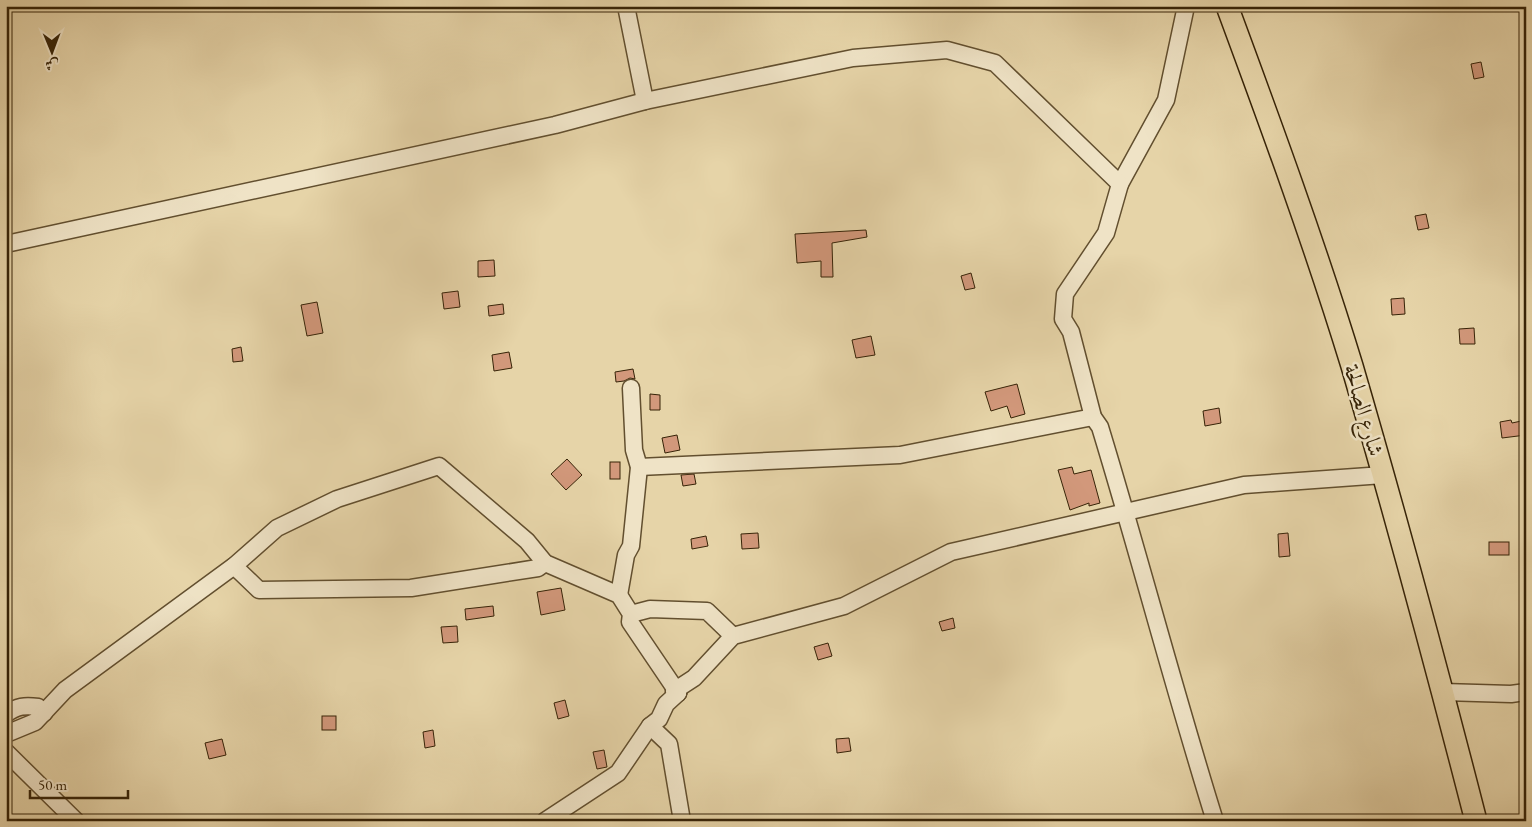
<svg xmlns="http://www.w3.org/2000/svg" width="1532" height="827" font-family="'EB Garamond',Amiri,serif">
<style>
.building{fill:#d2987b;stroke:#362307}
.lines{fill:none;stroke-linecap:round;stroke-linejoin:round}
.minor-casing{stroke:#624f2f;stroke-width:19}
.major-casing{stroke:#362307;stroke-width:24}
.minor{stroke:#efe3c6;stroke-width:16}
.major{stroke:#e6d4a8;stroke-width:21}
.labels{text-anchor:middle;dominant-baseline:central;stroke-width:5;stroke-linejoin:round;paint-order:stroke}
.street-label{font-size:22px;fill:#362307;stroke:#efe3c6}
</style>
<rect width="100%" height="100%" fill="#e6d4a8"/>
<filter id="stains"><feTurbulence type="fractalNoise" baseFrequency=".004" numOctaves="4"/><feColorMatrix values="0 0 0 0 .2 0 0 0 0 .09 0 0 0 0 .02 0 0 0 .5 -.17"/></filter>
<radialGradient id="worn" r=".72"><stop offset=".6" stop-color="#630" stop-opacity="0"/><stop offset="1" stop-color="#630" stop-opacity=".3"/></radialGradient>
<g class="building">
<polygon points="1481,62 1484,77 1474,79 1471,64"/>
<polygon points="1426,214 1429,228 1418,230 1415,216"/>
<polygon points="866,230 867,237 832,243 833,277 821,277 821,261 797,263 795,234"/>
<polygon points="494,260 495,276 478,277 478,261"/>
<polygon points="971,273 975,288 965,290 961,276"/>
<polygon points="458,291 460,307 444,309 442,293"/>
<polygon points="1404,298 1405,314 1392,315 1391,299"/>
<polygon points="317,302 323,333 307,336 301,305"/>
<polygon points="503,304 504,314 489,316 488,306"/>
<polygon points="1474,328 1475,344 1460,344 1459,329"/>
<polygon points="871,336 875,355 856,358 852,340"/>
<polygon points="241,347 243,361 233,362 232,349"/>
<polygon points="509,352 512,368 494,371 492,355"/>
<polygon points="633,369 635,379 630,378 624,381 616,382 615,372"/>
<polygon points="1017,384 1025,414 1011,418 1007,406 991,411 985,392"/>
<polygon points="650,394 660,395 660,410 650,410"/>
<polygon points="1219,408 1221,423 1205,426 1203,411"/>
<polygon points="1511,420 1512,423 1526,420 1526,435 1502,438 1500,422"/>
<polygon points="677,435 680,450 665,453 662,438"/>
<polygon points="567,459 582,475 566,490 551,474"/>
<rect x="610" y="462" width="10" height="17"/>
<polygon points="1072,467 1074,474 1091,470 1100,503 1089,506 1089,503 1070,510 1058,470"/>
<polygon points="694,474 696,484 683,486 681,475"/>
<polygon points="758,533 759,548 742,549 741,534"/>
<polygon points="1288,533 1290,556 1279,557 1278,534"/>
<polygon points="706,536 708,546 692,549 691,539"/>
<rect x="1489" y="542" width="20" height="13"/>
<polygon points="561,588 565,610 541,615 537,592"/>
<polygon points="493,606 494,616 466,620 465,609"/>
<polygon points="953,618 955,628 942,631 939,622"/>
<polygon points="457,626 458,642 443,643 441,627"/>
<polygon points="828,643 832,656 818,660 814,647"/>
<polygon points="565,700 569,716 558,719 554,703"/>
<rect x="322" y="716" width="14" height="14"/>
<polygon points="433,730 435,746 425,748 423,732"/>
<polygon points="849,738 851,751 837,753 836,739"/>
<polygon points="222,739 226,755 209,759 205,743"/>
<polygon points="604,750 607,767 597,769 593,752"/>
</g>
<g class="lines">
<g class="minor-casing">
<g id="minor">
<polyline points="626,6 645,101"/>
<polyline points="1120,184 1166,100 1186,6"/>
<path d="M6 244 555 125 645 101 853 58 947 50 995 63 1120 184 1106 233 1065 294 1063 319 1071 332 1093 417 1100 427C1140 558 1174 690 1215 821"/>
<polyline points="639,467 900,455 1093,417"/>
<polyline points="234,566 259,590 411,588 538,568 545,563"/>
<polyline points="619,595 626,555 631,546 639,467 634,450 631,388"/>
<polyline points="631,614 650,609 707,611 733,636"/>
<polyline points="1443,692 1511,694 1526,692"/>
<polyline points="678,693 674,691 694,678 733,636 844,606 951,552 1244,485 1383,475"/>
<path d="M6 714C17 706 25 705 38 707L44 713"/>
<polyline points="650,726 669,744 682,821"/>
<polyline points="6,734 35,722 65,690 234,566 277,528 337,499 439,466 527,541 545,563 619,595 631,614 630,622 678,693"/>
<polyline points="6,752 76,821"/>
<polyline points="545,821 618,773 650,726 659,719 666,704 678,693"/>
</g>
</g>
<g class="major-casing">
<path id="major" d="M1227 6C1271 125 1315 245 1352 366 1396 517 1437 669 1476 821"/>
</g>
<use href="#minor" class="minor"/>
<use href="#major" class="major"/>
</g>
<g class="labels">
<g class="street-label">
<text transform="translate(1364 410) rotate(74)">شارع الصالحة</text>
</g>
</g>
<rect width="1532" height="827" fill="none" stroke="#e6d4a8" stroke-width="25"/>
<rect x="8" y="8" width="1517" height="812" fill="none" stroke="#362307" stroke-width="2.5"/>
<rect x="12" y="12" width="1507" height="802" fill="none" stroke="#362307"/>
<g transform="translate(52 52) rotate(179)" stroke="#efe3c6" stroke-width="4" paint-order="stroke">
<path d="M0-4L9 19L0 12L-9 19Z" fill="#362307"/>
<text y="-8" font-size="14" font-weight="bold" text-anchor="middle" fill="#362307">ش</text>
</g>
<path d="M30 790v8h98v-8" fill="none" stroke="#362307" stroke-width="2.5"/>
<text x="38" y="790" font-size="15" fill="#362307" stroke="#efe3c6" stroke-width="4" paint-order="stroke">50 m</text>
<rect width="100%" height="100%" filter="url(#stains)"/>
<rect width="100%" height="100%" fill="url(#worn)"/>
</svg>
